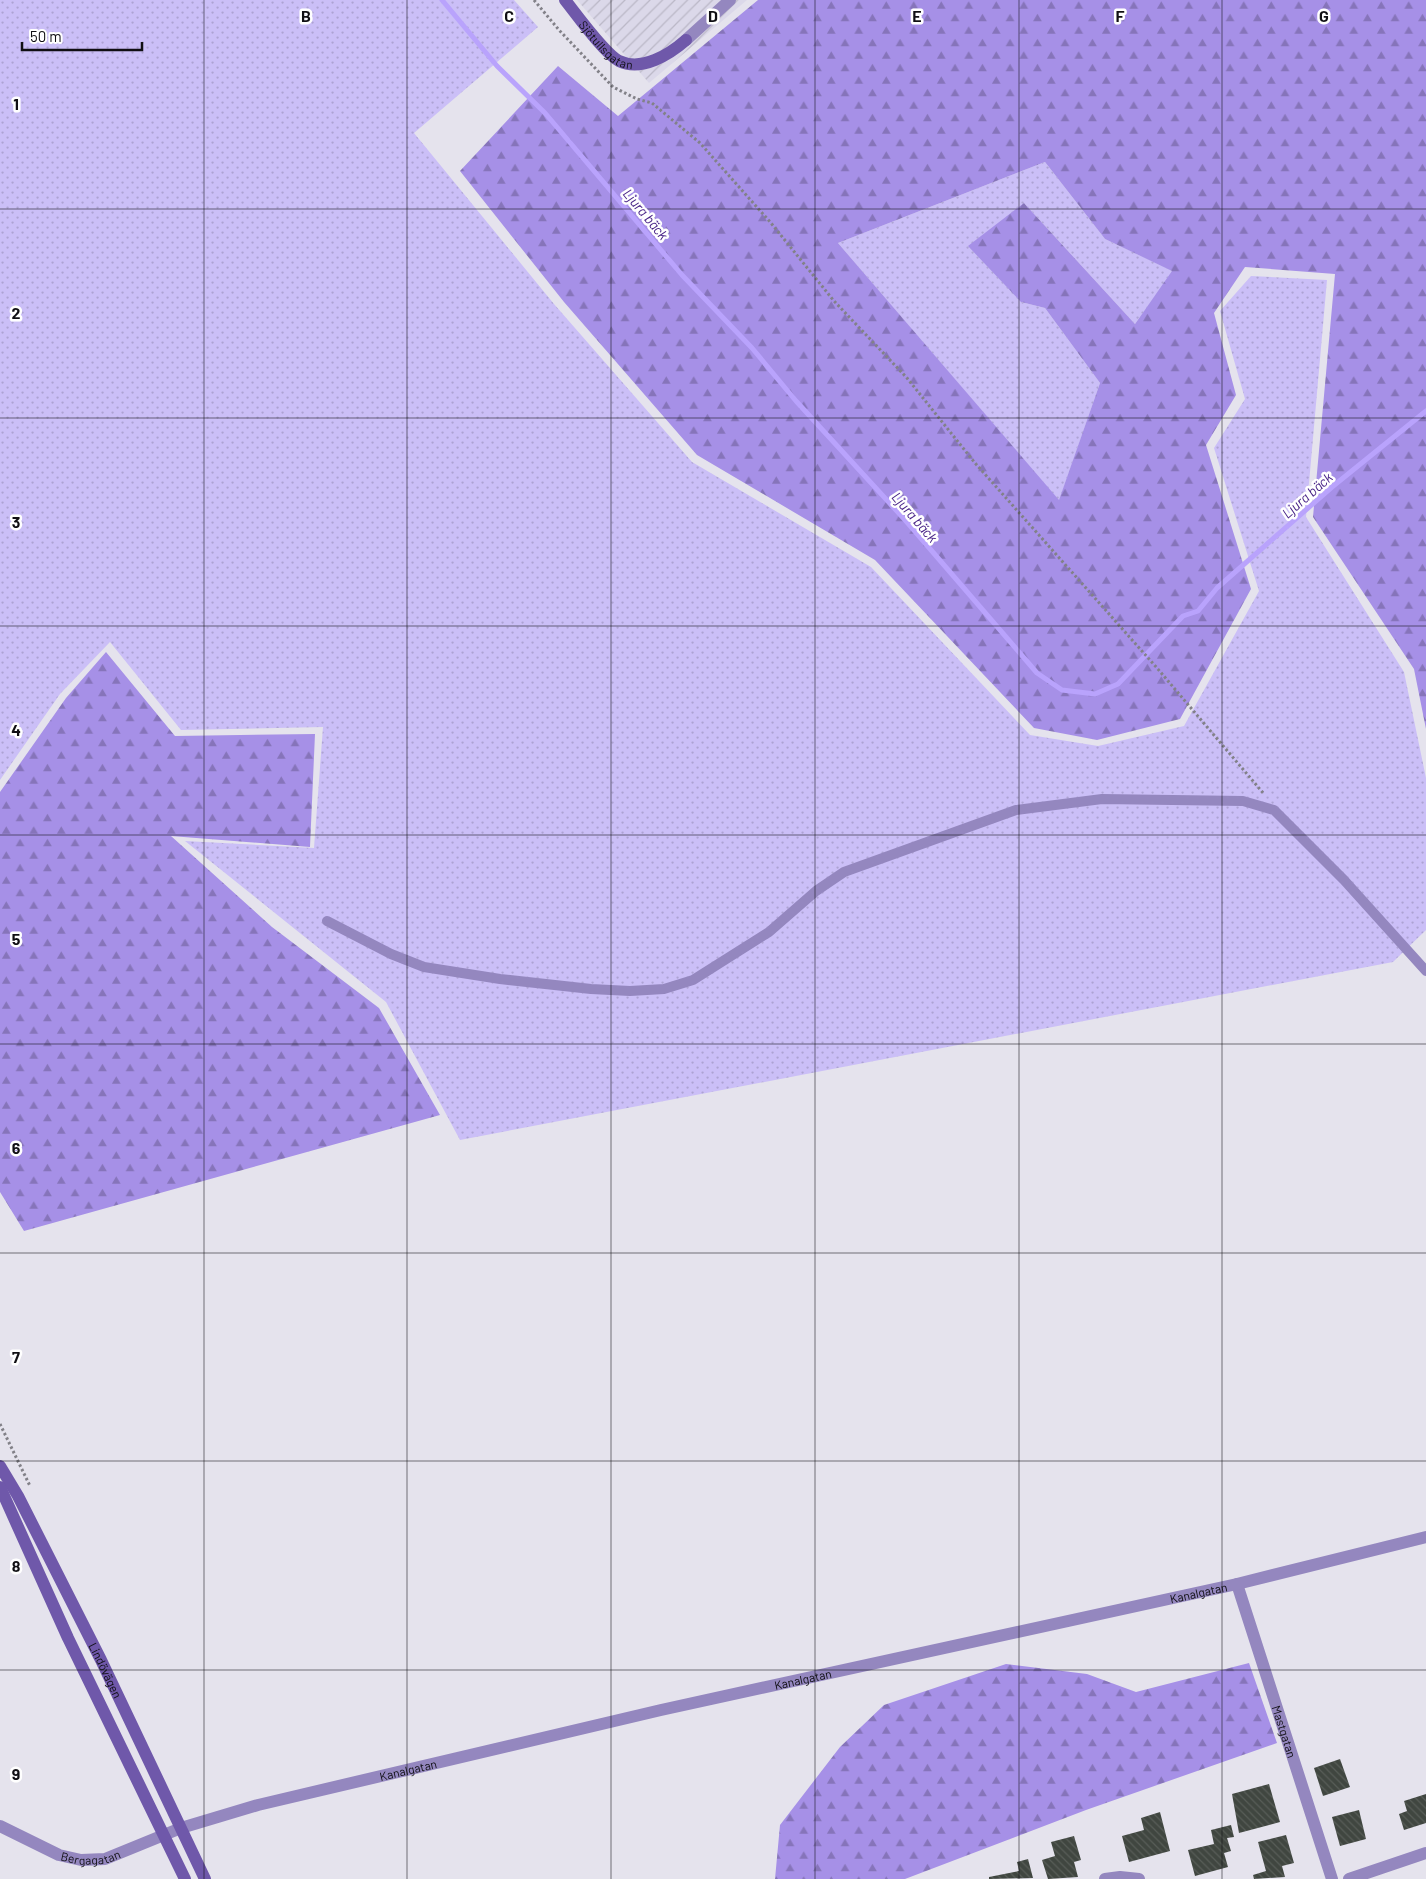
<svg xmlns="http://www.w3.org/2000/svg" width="1426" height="1879" font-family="Barlow,sans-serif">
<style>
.industrial{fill:url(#industrial-furrows)}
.grass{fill:url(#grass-dots)}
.forest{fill:url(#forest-firs);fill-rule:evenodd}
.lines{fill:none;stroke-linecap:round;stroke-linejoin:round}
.stream{stroke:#b9a3fc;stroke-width:5}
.building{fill:url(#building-back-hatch)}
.path{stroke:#828188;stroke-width:3;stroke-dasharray:2.5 2.5;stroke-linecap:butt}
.lane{stroke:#9487bf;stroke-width:10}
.street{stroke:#9487bf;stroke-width:12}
.secondary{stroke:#6f58aa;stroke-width:12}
.grid{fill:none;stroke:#100f13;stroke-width:1;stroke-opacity:0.55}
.labels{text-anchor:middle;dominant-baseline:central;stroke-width:5;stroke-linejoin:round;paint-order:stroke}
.street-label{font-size:12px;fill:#100f13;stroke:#fff}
.water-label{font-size:14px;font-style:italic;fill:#482387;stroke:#fff}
.grid-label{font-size:16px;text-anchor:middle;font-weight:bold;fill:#100f13;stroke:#fff;stroke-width:5;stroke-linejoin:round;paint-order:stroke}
</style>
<defs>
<pattern id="industrial-furrows" width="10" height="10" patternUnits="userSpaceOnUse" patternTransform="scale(1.25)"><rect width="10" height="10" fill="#dbd8e9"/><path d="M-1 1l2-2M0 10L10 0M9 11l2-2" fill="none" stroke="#bbb8c7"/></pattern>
<pattern id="grass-dots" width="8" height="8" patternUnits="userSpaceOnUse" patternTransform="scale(1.25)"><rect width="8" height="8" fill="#cbbff7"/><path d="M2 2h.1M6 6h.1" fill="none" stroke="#ada3d3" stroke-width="1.8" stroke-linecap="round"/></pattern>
<pattern id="forest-firs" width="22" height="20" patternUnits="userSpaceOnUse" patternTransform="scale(1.25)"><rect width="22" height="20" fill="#a690e7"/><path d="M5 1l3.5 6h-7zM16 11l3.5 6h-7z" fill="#8674ba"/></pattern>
<pattern id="building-back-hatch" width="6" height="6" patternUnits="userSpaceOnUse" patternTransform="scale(1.25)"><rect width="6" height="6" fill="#404640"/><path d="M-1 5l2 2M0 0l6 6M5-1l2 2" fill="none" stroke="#585d58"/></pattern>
</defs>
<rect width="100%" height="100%" fill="#e5e3ed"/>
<polygon class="industrial" points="577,0 747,0 649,83"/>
<g class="grass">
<polygon points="0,0 514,0 538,27 414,133 554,304 692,462 871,567 1030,735 1098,746 1184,726 1259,591 1214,448 1245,399 1220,311 1251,276 1327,280 1306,517 1404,672 1426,778 1426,930 1393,962 460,1140 386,1002 185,841 314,848 323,727 181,730 110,642 60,694 0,780"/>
<polygon points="1045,162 1105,239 1173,271 1135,324 1024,203 1021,302 1045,308 1100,383 1059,501 838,243"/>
</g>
<g class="forest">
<path d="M758 0H1426V729L1414 669 1313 517 1335 274 1245 267 1214 313 1236 395 1206 445 1251 589 1180 719 1097 740 1034 728 875 560 697 455 564 302 460 171 558 66 618 116ZM1045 162 1105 239 1172 271 1135 324 1024 203 968 246 1021 302 1045 308 1100 383 1059 500 838 243Z"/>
<polygon points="106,652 175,736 315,734 310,847 171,836 272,927 379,1008 440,1115 24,1231 0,1192 0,792 66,698"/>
<polygon points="1249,1663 1277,1743 1086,1810 905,1879 775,1879 780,1825 840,1747 884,1705 1006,1664 1087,1674 1136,1692"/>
</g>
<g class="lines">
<polyline class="stream" points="442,0 497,66 545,113 682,275 752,348 796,401 906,521 1037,673 1062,690 1095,694 1118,684 1183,616 1198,611 1217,588 1332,487 1426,411"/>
</g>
<g class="building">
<polygon points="1340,1759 1350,1787 1323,1796 1314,1768"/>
<polygon points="1269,1784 1280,1822 1239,1833 1232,1794"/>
<polygon points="1426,1794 1426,1823 1404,1830 1399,1814 1407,1811 1404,1801"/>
<polygon points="1359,1810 1366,1839 1340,1846 1332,1817"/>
<polygon points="1160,1812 1170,1851 1129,1862 1122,1836 1144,1830 1141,1818"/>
<polygon points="1231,1825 1234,1837 1227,1838 1231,1851 1224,1853 1228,1867 1195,1876 1188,1850 1214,1844 1211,1830"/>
<polygon points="1286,1835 1294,1863 1282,1866 1285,1877 1254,1879 1253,1875 1266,1871 1258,1842"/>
<polygon points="1074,1836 1081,1860 1074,1862 1078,1877 1048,1879 1042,1860 1055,1856 1051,1842"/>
<polygon points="1028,1859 1033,1878 989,1879 989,1877 1019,1871 1017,1862"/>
</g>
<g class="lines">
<g class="path">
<polyline points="534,0 559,30 613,87 637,99 652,103 700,143 771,223 834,301 907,378 975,463 1157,668 1264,794"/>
<polyline points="0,1424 30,1486"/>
</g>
<polyline class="lane" points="327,921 391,954 424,967 500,979 591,989 630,991 664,989 693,980 769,932 816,891 844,872 1016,810 1102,799 1243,801 1274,810 1344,880 1426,971"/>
<g class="street">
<polyline points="686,40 730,0"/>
<path id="s1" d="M1237 1584 1332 1879"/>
<path id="s2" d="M0 1826 59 1855 81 1860 105 1859 181 1828 258 1805 661 1710 1237 1584 1426 1537"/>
<polyline points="1105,1879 1120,1877 1139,1879"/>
<polyline points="1349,1879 1426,1853"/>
</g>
<g class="secondary">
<path id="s3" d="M565 0C577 15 604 53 619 61 642 72 670 54 686 40"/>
<path id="s4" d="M0 1466 18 1496 101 1660 205 1879"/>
<polyline points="0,1487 68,1638 185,1879"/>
</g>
</g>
<path class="grid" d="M204 0V1879M407 0V1879M611 0V1879M815 0V1879M1019 0V1879M1222 0V1879M0 209H1426M0 418H1426M0 626H1426M0 835H1426M0 1044H1426M0 1253H1426M0 1461H1426M0 1670H1426"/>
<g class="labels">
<g class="street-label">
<text stroke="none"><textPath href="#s3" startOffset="62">Sjötullsgatan</textPath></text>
<text stroke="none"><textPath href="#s2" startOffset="1239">Kanalgatan</textPath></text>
<text stroke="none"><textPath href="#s4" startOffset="230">Lindövägen</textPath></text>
<text stroke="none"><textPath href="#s2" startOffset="834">Kanalgatan</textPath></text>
<text stroke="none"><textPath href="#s1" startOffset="155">Mastgatan</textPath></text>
<text stroke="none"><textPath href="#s2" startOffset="429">Kanalgatan</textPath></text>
<text stroke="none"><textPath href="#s2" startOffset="98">Bergagatan</textPath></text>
</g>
<g class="water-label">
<text transform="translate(646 214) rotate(50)">Ljura bäck</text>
<text transform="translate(1307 495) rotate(-41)">Ljura bäck</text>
<text transform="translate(915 517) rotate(49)">Ljura bäck</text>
</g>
</g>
<g class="grid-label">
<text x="306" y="22">B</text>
<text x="509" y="22">C</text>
<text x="713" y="22">D</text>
<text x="917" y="22">E</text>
<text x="1120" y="22">F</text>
<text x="1324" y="22">G</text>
<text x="16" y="110">1</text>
<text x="16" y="319">2</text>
<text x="16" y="528">3</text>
<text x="16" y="736">4</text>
<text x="16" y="945">5</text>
<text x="16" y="1154">6</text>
<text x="16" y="1363">7</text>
<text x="16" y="1572">8</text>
<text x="16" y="1780">9</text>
</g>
<path d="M22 42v8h120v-8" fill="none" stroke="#100f13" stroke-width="2.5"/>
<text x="30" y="42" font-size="15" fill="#100f13" stroke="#ffffff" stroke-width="4" paint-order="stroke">50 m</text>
</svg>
